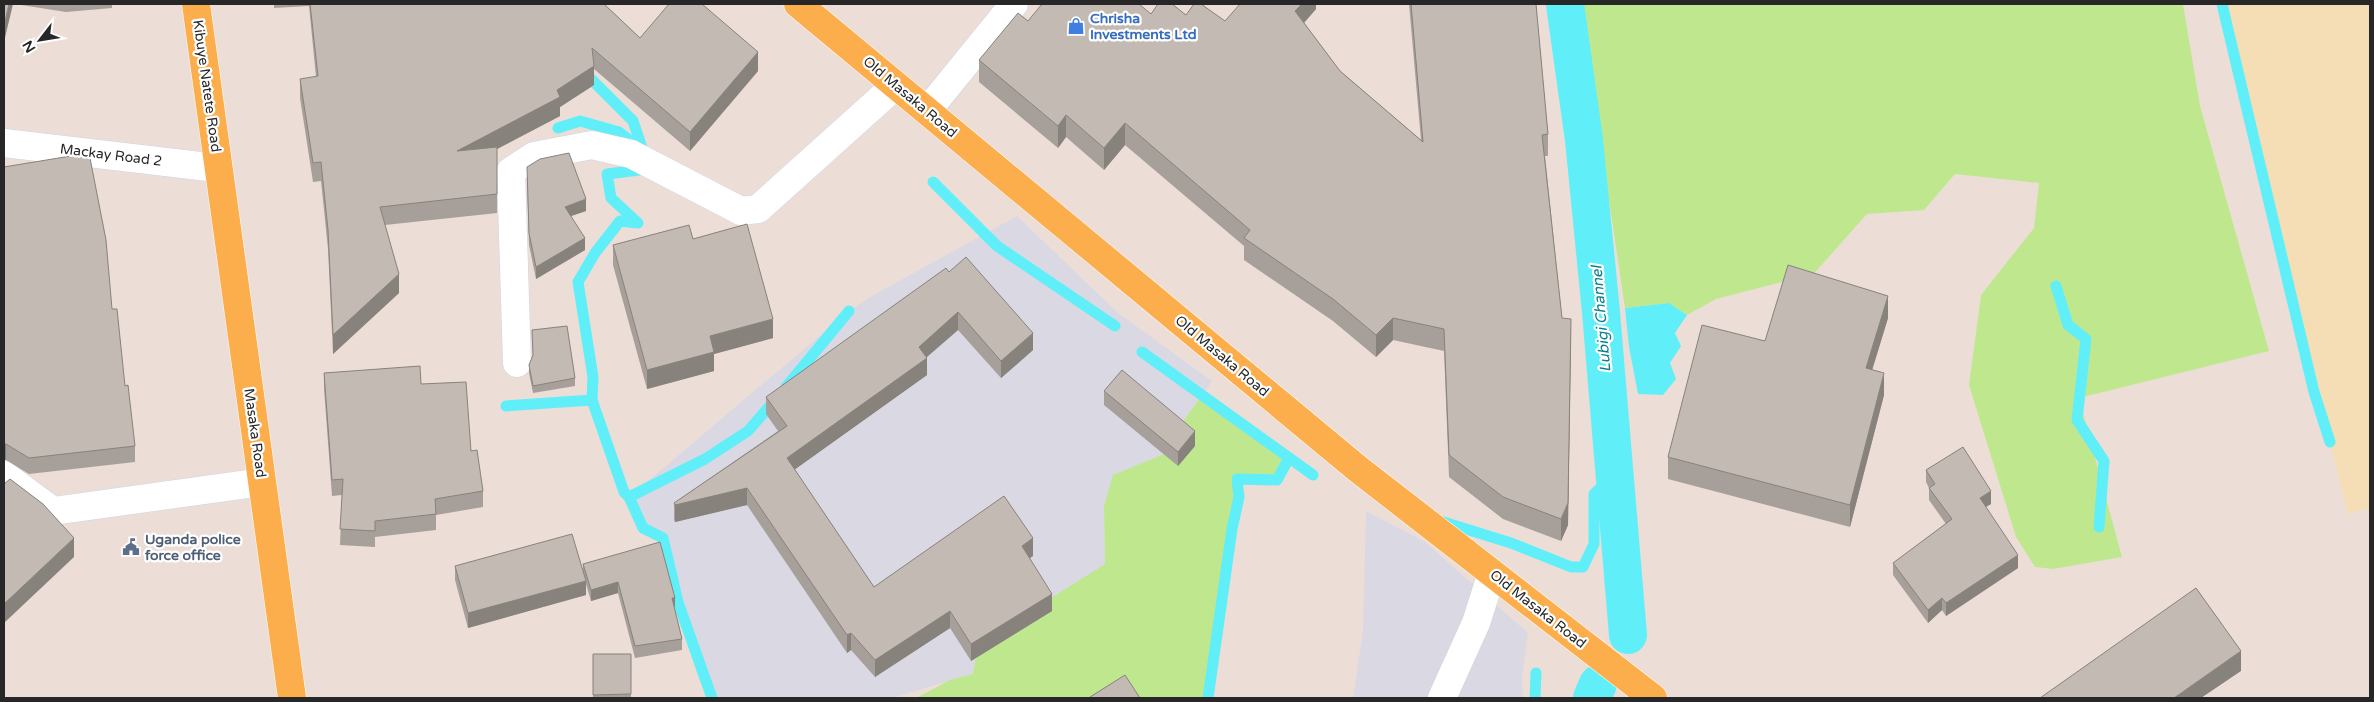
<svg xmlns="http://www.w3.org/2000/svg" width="2374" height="702" font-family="'Varela Round',sans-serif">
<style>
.industrial{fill:#dad9e3}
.green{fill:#bfe88e}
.sand{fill:#f5deb6}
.water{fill:#60eff8}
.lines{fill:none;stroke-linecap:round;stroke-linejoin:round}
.stream{stroke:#60eff8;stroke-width:11}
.canal{stroke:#60eff8;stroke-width:38}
.minor-casing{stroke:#ccd5e2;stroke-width:29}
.major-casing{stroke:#fff;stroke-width:29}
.minor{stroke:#fff;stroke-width:28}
.major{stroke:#fcae4c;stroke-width:28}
.wall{fill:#a7a09a}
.shaded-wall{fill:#88827d}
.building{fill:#c2bab3;stroke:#88827d}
.labels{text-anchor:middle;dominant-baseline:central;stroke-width:4.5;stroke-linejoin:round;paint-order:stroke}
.shop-label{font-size:14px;font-weight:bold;fill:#366cbe;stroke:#fff;text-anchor:start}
.street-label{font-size:14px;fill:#272727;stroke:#fff}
.service-label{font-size:14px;font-weight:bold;fill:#4e5e75;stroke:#fff;text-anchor:start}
.water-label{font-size:15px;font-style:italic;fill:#047f92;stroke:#fff}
</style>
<rect width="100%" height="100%" fill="#ecded7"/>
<g class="industrial">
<polygon points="1017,216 1118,313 1212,381 1178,431 1172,451 1104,506 1105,564 973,674 892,698 712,698 678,602 663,538 643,528 629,497 849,311 870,297"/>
<polygon points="1366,511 1425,542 1528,633 1522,677 1523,698 1353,698 1363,630"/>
</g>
<g class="green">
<polygon points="1580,4 2183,4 2200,106 2269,351 2079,398 2122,557 2053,569 2035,567 2016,537 1969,385 1981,295 2034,228 2039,183 1955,174 1924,210 1867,214 1810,278 1801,277 1716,299 1687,315 1669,303 1625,308"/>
<path d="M1202 395 1289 458 1277 480 1237 479C1240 503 1233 519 1229 543 1222 595 1215 647 1203 698H916L950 680 973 674 978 644 1105 564 1104 506 1113 475 1169 452H1161Z"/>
</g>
<polygon class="sand" points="2222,4 2370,4 2370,508 2348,514 2330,442 2314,392"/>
<polygon class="water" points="1669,303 1687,315 1675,333 1681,346 1670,363 1676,379 1663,395 1638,394 1629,347 1625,308"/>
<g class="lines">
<g class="stream">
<polyline points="2222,4 2314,392 2330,442"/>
<polyline points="584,72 633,121 643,151"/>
<polyline points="558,128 580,121 619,132 640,148"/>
<polyline points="933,182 997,246 1115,326"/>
<polyline points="2056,286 2068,325 2086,339 2077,420 2104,461 2099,527"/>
<polyline points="1142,352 1313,475"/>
<polyline points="786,387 849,311"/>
<polyline points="592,400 593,377 578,282 595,253 620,221 638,223 611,198 607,174 639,170 641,163"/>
<polyline points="506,406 592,400 624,492 629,497 643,528 663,538 678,602 712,698"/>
<polyline points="629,497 705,459 748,431 776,399"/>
<polyline points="1437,520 1511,543 1571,567 1583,567 1594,544 1594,494 1614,475"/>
<polyline points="1208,698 1232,529 1239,497 1237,479 1277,480 1289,458"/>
<polyline points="1535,698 1536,673"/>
</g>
<g class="canal">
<polyline points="1565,4 1584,140 1601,312 1628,635"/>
<polyline points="1592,698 1598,684"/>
</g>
<g class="minor-casing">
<g id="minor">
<polyline points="927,111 1014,4"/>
<polyline points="4,143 217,168"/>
<polyline points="517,363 511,171 534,156 592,145 631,154 741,211 758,209 896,85"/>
<polyline points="4,475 53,511 262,482"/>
<polyline points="1442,698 1476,623 1492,573"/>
</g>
</g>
<g class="major-casing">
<g id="major">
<polyline points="196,4 292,698"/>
<polyline points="798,4 1358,469 1653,698"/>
</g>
</g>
<use href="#minor" class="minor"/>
<use href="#major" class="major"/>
</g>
<g class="wall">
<polygon points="15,4 112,4 112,8 66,12"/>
<polygon points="274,4 604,4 640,38 758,71 690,151 594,69 594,85 560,107 560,116 497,149 497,213 385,225 399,293 333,354 328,249 321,181 313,182 300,98 300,79 316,77 309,6 274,8"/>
<polygon points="1316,4 1316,9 1304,23 1340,71 1421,140 1409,4 1536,4 1548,134 1548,156 1545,156 1562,318 1571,341 1568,525 1561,541 1503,519 1449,477 1444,351 1393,340 1376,357 1333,321 1244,260 1244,246 1125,145 1104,170 1066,137 1058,148 979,82 979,60 1028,21 1151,14 1186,15 1225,21"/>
<polygon points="4,167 112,309 135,446 135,462 29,474 6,460 4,460"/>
<polygon points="527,179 586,211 571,216 585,250 536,279 529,245"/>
<polygon points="693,239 773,338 714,354 714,371 647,389 613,265 613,245"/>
<polygon points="949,272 1033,350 1001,378 958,330 926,358 927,375 794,470 874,587 1033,556 1030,558 1052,611 971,661 950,628 875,677 851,650 847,653 747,505 675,522 674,520 674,503 778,431 766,414 766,397"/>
<polygon points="1888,318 1872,370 1884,395 1850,527 1668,479 1668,457 1765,341"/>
<polygon points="529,365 575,378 575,386 533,393 529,373"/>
<polygon points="324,373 421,384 471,451 483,491 483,507 436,515 436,530 375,537 375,547 340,545 342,495 332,496 324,389"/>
<polygon points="1104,391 1195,446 1178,466 1104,405"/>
<polygon points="1926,470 1991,504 1986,507 2018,568 1946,616 1942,610 1928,623 1893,575 1893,563 1946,524 1929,500 1929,488 1926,482"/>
<polygon points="583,564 674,609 682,639 682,650 635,658 618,593 591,601 586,584 586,595 468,628 455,580 455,566 583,572"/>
<rect x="593" y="654" width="38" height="44"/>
</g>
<g class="shaded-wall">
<polygon points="9,4 13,4 4,42 4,26"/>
<polygon points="1302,4 1316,4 1316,9 1295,33 1295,11"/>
<polygon points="758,52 758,71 690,151 690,132"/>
<polygon points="594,66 594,85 560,107 560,116 457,170 457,151 557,90"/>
<polygon points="1066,115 1066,137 1058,148 1058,126"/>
<polygon points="1125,123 1125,145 1104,170 1104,148"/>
<polygon points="586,199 586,211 565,218 565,207"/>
<polygon points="585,238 585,250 536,279 536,267"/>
<polygon points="399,274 399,293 333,354 333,335"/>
<polygon points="1888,296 1888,318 1866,390 1866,368"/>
<polygon points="958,312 958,330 922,361 927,358 927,375 787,475 787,458 919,347"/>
<polygon points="1393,318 1393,340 1376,357 1376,335"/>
<polygon points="773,319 773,338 714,354 714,371 647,389 647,370 710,336"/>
<polygon points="1571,319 1568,525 1561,541 1561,519"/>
<polygon points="1033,333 1033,350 1001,378 1001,361"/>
<polygon points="1884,373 1884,395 1850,527 1850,505"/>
<polygon points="1195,431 1195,446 1178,466 1178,452"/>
<rect x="4" y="444" width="2" height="16"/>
<polygon points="747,488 747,505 675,522 675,505"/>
<polygon points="1991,491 1991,504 1980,510 1980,498"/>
<polygon points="74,538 74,557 4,623 4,604"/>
<polygon points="1033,538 1033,556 1022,563 1022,546"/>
<polygon points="2018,555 2018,568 1946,616 1946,603"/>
<polygon points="586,581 586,595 468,628 468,613"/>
<polygon points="618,582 618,593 591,601 591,590"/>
<polygon points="1052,594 1052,611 971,661 971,644"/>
<polygon points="672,598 675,598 675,609"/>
<polygon points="1942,598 1942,610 1928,623 1928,610"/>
<polygon points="950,611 950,628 875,677 875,660"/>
<polygon points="851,633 851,650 847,653 847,635"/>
<polygon points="2241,651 2241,671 2201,698 2174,698"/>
</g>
<g class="building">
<polygon points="4,4 9,4 4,26"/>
<polygon points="310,4 604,4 640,38 669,4 702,4 758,52 690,132 592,48 594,66 557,90 560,97 457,151 497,147 497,194 380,207 399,274 333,335 328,230 321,162 313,163 300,79 318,76"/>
<polygon points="1042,4 1139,4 1151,14 1158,4 1172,4 1186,15 1194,4 1201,4 1225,21 1240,4 1302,4 1295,11 1340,71 1423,142 1411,4 1536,4 1548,134 1542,135 1562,318 1571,319 1568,503 1561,519 1503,497 1449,455 1444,329 1393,318 1376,335 1333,299 1244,238 1250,230 1125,123 1104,148 1066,115 1058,126 979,60 1018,13 1028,21"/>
<polygon points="89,153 106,240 112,309 117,309 125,386 128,385 135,446 29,458 6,444 4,444 4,167"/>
<polygon points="569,153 586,199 565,207 585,238 536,267 529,233 527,167 540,159"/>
<polygon points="747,224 773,319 710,336 714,352 647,370 613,245 689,225 693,239"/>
<polygon points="966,257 1033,333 1001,361 958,312 919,347 927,358 787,458 874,587 1004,496 1033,538 1022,546 1052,594 971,644 950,611 875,660 851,633 847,635 747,488 675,505 674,503 787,426 766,397 946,268 949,272"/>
<polygon points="1788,265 1888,296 1866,368 1884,373 1850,505 1668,457 1702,325 1765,341"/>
<polygon points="567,326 575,378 533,386 529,365 533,355 532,330"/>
<polygon points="420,366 421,384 466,382 471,451 477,450 483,491 435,499 436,514 375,521 375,531 340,529 343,479 332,480 324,373"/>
<polygon points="1122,370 1195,431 1178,452 1104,391"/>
<polygon points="1963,447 1991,491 1980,498 2018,555 1946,603 1942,598 1928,610 1893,563 1952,519 1929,488 1935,484 1926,470"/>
<polygon points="10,479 43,504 74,538 4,604 4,484"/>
<polygon points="572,534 586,581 468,613 455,566"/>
<polygon points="660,542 675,598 672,598 682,639 635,646 618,582 591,590 583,564"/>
<polygon points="2196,588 2241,651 2174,698 2040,698"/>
<polygon points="593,654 631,654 631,694 593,695"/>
<polygon points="1125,675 1140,698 1091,698 1090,697"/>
</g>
<defs>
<g id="shop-bare" transform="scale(1.35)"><path d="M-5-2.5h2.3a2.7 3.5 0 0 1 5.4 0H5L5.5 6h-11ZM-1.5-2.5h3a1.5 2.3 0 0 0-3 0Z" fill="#3f7fe0" stroke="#fff" stroke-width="2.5" paint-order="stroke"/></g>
<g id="civic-bare" transform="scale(1.35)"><path d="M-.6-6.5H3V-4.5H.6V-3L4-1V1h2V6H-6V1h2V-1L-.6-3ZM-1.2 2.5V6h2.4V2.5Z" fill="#5c6f8a" stroke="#fff" stroke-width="2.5" paint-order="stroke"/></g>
</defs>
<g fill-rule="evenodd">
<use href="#shop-bare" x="1076" y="26"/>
<use href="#civic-bare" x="131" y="547"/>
</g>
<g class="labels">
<g class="shop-label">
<text x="1090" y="18">Chrisha<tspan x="1090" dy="16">Investments Ltd</tspan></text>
</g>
<g class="street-label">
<text transform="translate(207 86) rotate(82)">Kibuye Natete Road</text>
<text transform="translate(910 97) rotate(40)">Old Masaka Road</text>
<text transform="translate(111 155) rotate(7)">Mackay Road 2</text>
<text transform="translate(1222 356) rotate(40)">Old Masaka Road</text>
<text transform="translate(255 433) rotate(82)">Masaka Road</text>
<text transform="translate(1538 609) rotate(38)">Old Masaka Road</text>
</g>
<g class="service-label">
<text x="145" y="539">Uganda police<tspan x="145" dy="16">force office</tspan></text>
</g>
<g class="water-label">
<text transform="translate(1601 319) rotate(-95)">Lubigi Channel</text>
</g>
</g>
<rect width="2374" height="702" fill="none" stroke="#272727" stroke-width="10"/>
<g transform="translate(40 40) rotate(239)" stroke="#ffffff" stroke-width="4" paint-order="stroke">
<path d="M0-4L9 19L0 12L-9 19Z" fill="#272727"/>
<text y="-8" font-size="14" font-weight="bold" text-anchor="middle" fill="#272727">N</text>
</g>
</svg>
